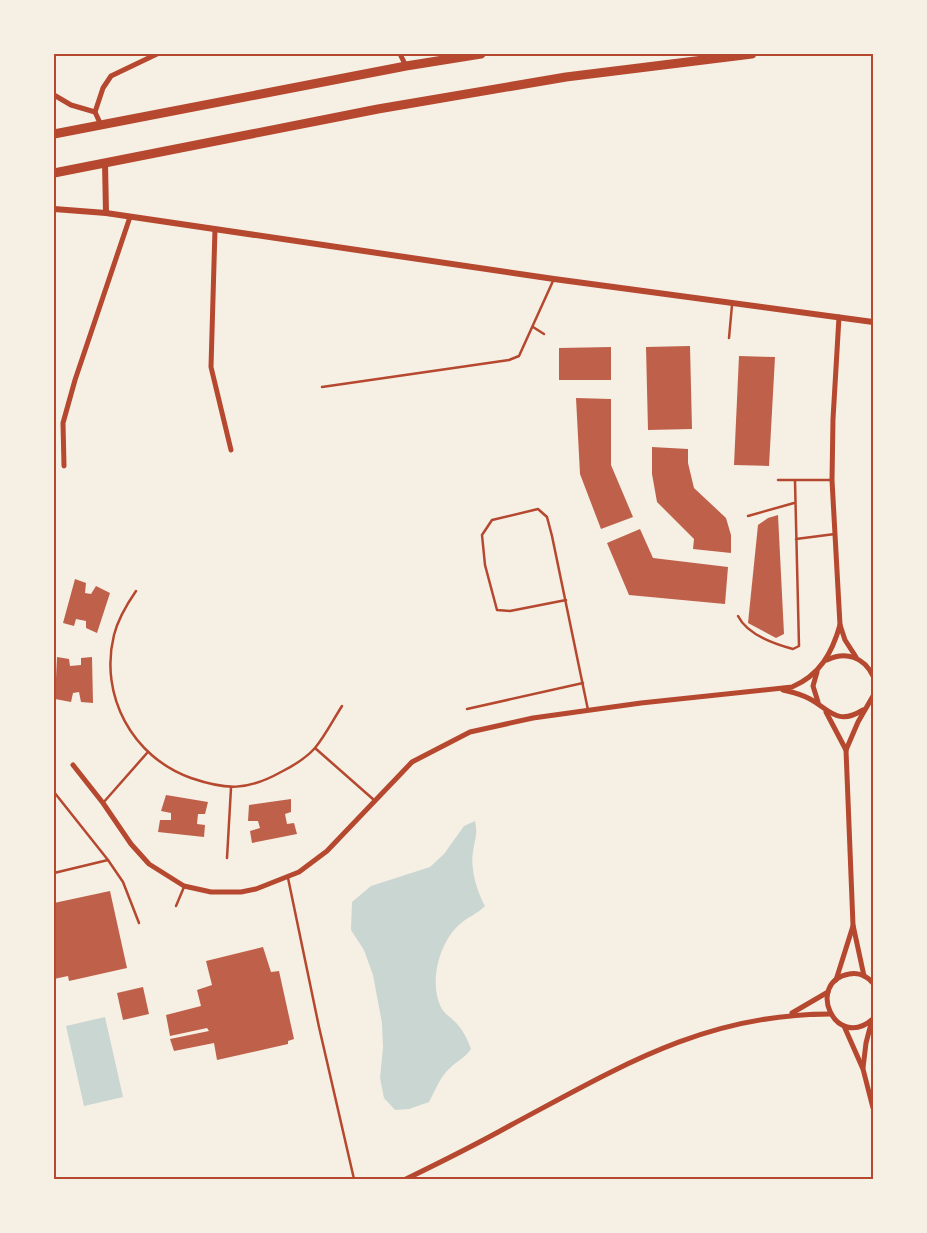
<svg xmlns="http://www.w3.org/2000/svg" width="927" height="1233" font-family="Arial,sans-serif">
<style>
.water{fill:#c9d6d2}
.building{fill:#bf614a}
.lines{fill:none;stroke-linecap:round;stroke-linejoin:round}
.service{stroke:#b5482f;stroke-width:2.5}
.minor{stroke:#b5482f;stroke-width:5}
.tertiary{stroke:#b5482f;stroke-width:6}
.trunk{stroke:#b5482f;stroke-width:9}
.neatline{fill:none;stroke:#b5482f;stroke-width:2}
</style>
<rect width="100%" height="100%" fill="#f6efe4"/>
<g class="water">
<path d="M475 821C478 835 475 838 473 852 470 868 477 892 485 906 477 914 468 917 460 924 439 942 428 984 442 1009 444 1013 450 1017 453 1020 462 1028 467 1038 471 1049 465 1058 457 1061 450 1068 440 1077 435 1091 429 1102L409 1109 395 1110 384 1098 380 1078 383 1048 382 1023 373 975 364 950 351 930 352 902 371 886 430 867 444 854 464 826Z"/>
<polygon points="105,1017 123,1097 84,1106 66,1026"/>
</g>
<g class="building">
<polygon points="690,346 692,429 648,430 646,347"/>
<polygon points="611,347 611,380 559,380 559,348"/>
<polygon points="739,356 775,357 769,466 734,465"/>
<polygon points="576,398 611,399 611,465 633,517 601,529 580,474"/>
<polygon points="652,447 688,449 688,463 694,488 726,518 731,535 731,553 693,549 694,539 657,502 652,474"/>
<polygon points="778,515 784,634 776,638 748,623 758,525 768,518"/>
<polygon points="640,529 653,558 728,567 725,604 629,595 607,543"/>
<polygon points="75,579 86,583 85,593 91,594 96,586 110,593 97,633 86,628 86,621 76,619 74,626 63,623"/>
<polygon points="57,657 69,659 70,666 81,665 81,658 92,657 93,703 81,702 79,692 73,693 71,702 55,699"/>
<polygon points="166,795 208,802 205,814 198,814 197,824 205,825 204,837 158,832 160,820 171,820 171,813 161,811"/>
<polygon points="291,799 291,812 285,814 287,824 294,823 297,834 252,843 250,831 260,828 258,821 248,821 249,805"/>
<polygon points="110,891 127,968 69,981 68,976 54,979 54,903"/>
<polygon points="263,947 271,972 279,971 294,1039 288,1041 288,1044 217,1060 214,1043 174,1051 170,1039 209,1031 207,1028 170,1036 166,1015 201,1006 197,990 212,985 206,961"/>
<polygon points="143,987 149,1014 123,1020 117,993"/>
</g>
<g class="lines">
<g class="service">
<polyline points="533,327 544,334"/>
<polyline points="729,338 732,305"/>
<polyline points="322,387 509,360 519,356 553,281"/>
<polyline points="778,480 832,480"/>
<polyline points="748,516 794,503"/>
<polyline points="796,539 835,534"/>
<path d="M136 591C127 604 118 619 114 635 99 695 132 757 191 778 226 790 247 791 281 772 293 766 306 758 315 748 325 736 333 720 342 706"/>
<polyline points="566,600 510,611 497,610 485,565 482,535 492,520 538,509 547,517 552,536 588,710"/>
<path d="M738 616C747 634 774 644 793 649L799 646 795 481"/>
<polyline points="467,709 583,683"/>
<polyline points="315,748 374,800"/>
<polyline points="54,792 108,860"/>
<polyline points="103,803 147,753"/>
<polyline points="227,858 231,788"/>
<polyline points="54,873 108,860 123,882 139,923"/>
<polyline points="288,878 319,1027 354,1179"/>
<polyline points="176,906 184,887"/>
</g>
<g class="minor">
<polyline points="400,54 406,66"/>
<polyline points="54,95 71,105 95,112 101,125"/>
<polyline points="95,112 103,88 111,76 157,54"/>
<polyline points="215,229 211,367 231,450"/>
<polyline points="839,317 833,419 832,480 840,625 845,640 856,657"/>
<polyline points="64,466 63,423 75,380 130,217"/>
<path d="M827 660C846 651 864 657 873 676"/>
<polyline points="817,672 813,686 818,702"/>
<path d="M783 690C792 692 801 694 810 699 830 710 837 726 863 710"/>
<polyline points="826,712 846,750"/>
<path d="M73 765 103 803 131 844 149 864 184 886 211 892H241L256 889 299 872 327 851 412 762 470 732 533 718 641 703 792 687C820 675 832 653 840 625"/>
<polyline points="864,976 853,925 846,750 858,722 873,696"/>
<polyline points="836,980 853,926"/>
<path d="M873 983C867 976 858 972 849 974 805 982 835 1052 873 1019"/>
<polyline points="792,1013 828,992"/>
<polyline points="844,1026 863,1069 873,1108"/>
<polyline points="863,1068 866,1043 872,1020"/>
<path d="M406 1179C441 1162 477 1144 511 1125 618 1068 704 1014 830 1014"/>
</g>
<g class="tertiary">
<polyline points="105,163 106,213"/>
<polyline points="54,209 106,213 554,279 873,322"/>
</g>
<g class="trunk">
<polyline points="54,134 406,66 481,54"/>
<polyline points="54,173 378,109 566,77 752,54"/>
</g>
</g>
<rect width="927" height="1233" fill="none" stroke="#f6efe4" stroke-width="110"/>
<rect x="55" y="55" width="817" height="1123" class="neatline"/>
</svg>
